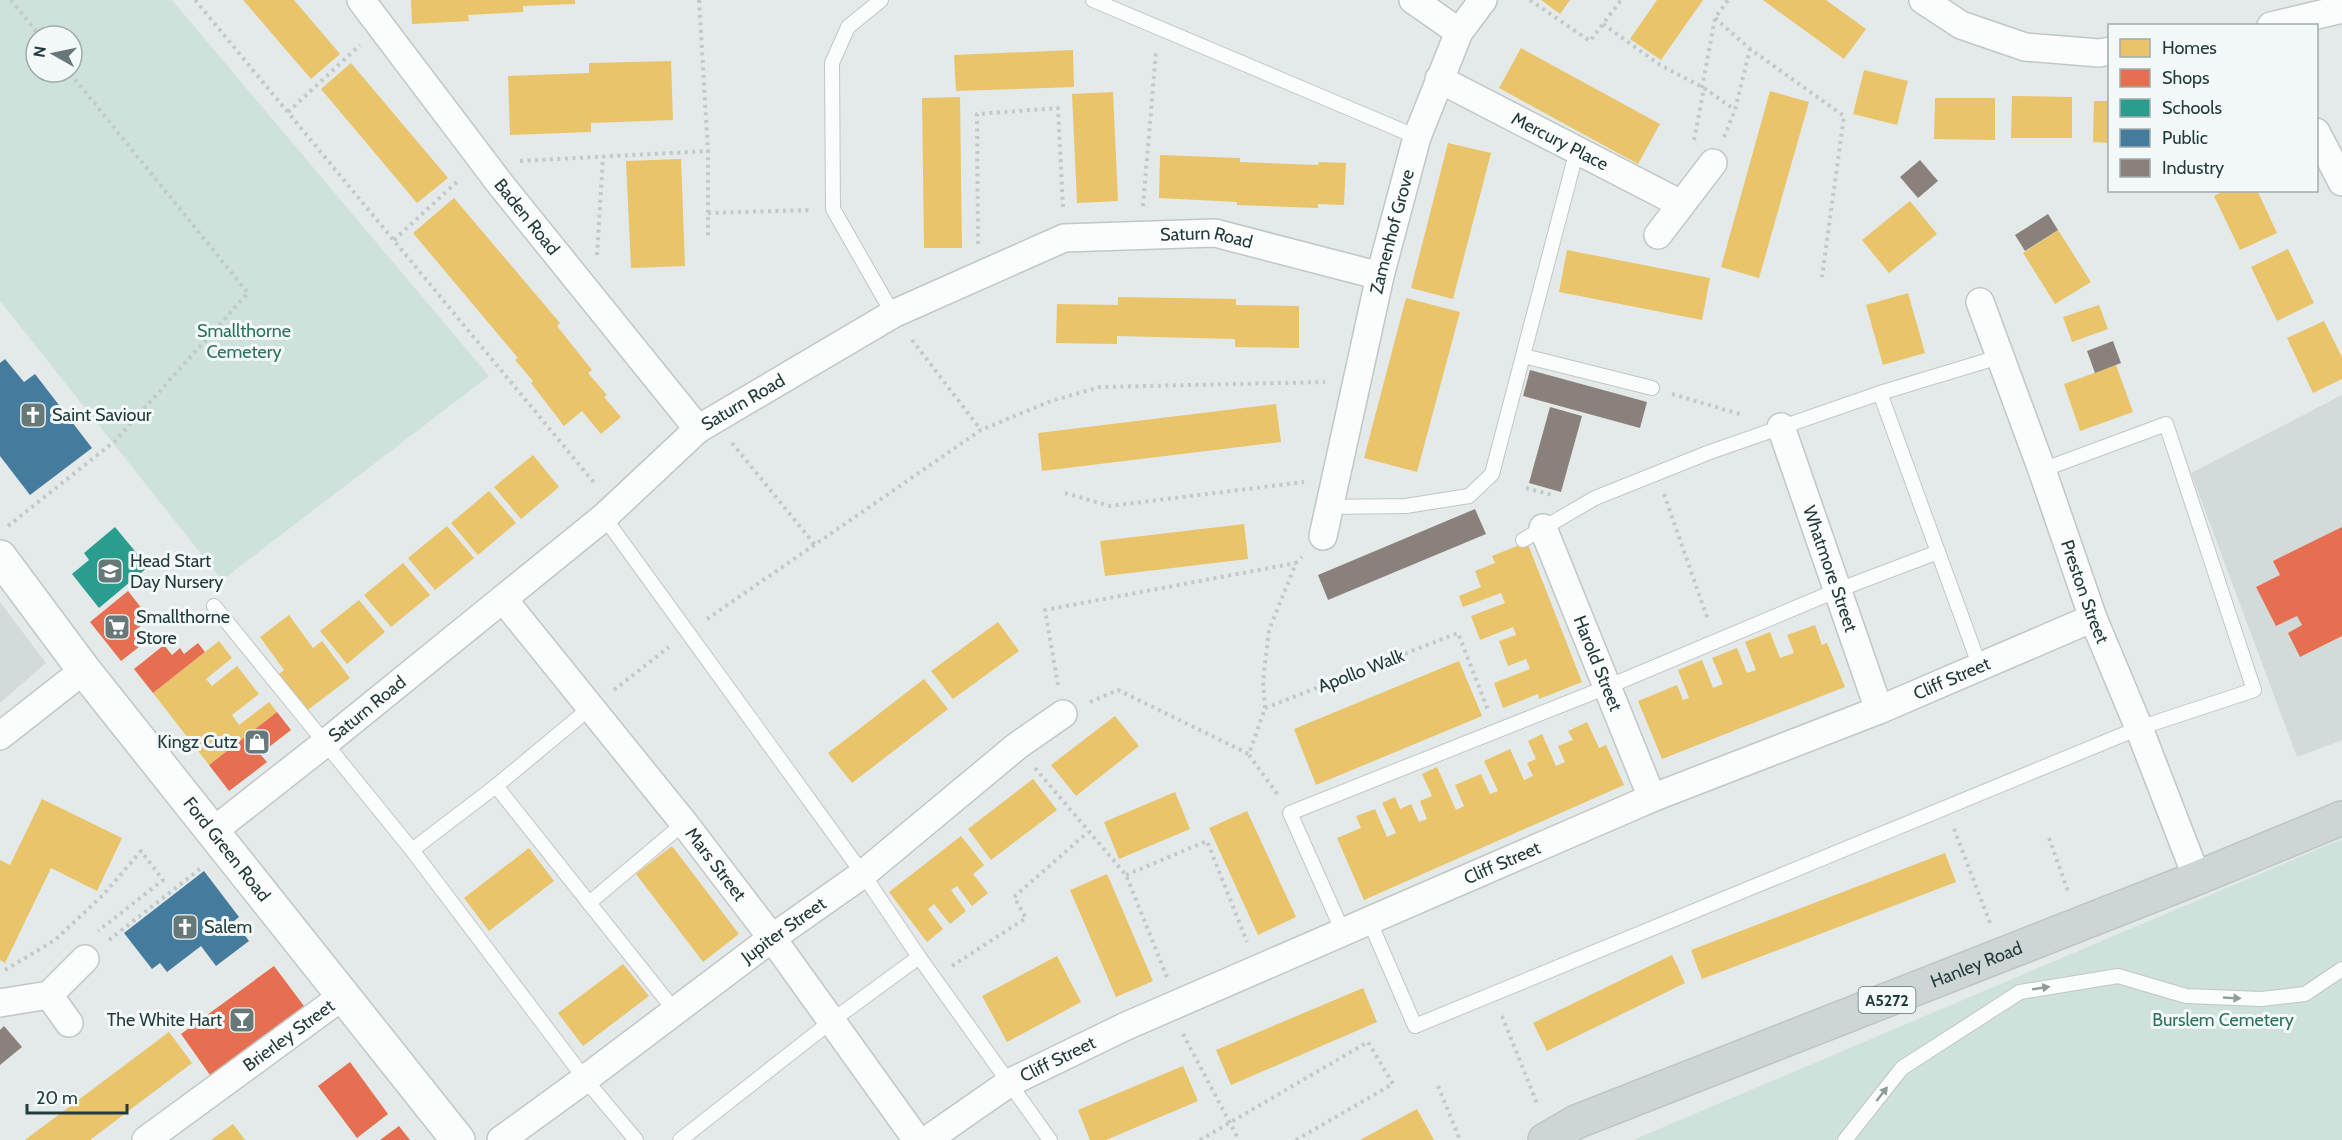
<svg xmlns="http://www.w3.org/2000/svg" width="2342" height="1140" font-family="Cabin,sans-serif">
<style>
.built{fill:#d3dbda}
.green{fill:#cee2db;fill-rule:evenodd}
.homes{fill:#e9c46a}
.shops{fill:#e76f51}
.schools{fill:#2a9d8f}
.public{fill:#457b9d}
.industry{fill:#8a817c}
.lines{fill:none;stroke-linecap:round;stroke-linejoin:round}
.service-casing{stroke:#c1c6c6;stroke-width:16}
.minor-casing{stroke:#c1c6c6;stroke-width:30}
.secondary-casing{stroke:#c0c7c7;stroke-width:36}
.primary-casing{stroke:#bdc5c5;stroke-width:36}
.path{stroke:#c1cac9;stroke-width:4;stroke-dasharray:3 4.5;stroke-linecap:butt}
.service{stroke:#fbfcfc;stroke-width:14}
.minor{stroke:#fbfcfc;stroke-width:27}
.secondary{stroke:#fbfcfc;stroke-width:33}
.primary{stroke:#ced5d5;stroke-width:33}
.oneway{fill:#8f9c9c}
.labels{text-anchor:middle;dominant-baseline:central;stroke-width:6;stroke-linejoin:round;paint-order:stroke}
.shield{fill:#f3f8f8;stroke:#617474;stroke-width:1.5}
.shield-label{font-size:16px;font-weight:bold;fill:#233b3c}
.street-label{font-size:18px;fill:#233b3c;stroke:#f3f8f8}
.park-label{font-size:18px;fill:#2f715f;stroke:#f3f8f8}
.poi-label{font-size:18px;fill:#233b3c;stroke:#f3f8f8;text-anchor:start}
</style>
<rect width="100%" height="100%" fill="#e4eae9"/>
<g class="built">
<polygon points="2342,395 2342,740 2297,757 2191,473"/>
<polygon points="0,602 46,663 0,703"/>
</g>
<g class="green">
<path d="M0 0H172L489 376 222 580 0 301ZM36 36H72V72H36Z"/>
<polygon points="2342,839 2342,1140 1633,1140"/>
</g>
<g class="homes">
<polygon points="243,0 294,0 340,54 311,79"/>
<polygon points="411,0 575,0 575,4 523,6 523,12 468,15 469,21 412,24"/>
<polygon points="1541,0 1570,0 1560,14"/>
<polygon points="1657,0 1703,0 1661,60 1630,39"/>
<polygon points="1763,0 1826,0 1866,29 1844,59"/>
<polygon points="1521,48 1660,124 1638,164 1499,88"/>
<polygon points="1073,50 1074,87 956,91 954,55"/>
<polygon points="671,61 673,120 591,123 591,132 510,135 508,76 589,73 589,63"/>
<polygon points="351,63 448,178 417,203 321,89"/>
<polygon points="1864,70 1908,81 1897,125 1853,114"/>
<polygon points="1770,91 1809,102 1759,278 1721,267"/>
<polygon points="1113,92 1118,201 1077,203 1072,94"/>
<polygon points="2012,96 2072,97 2072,138 2011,138"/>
<polygon points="960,97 962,248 924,248 922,98"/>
<polygon points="1935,98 1995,98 1995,140 1934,139"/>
<polygon points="2094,101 2110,101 2110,143 2093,142"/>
<polygon points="1448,143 1491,153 1453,299 1411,288"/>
<polygon points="1160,155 1240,158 1240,162 1318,165 1319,162 1346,163 1344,205 1318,204 1318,208 1237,205 1237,202 1159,198"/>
<polygon points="681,159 685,266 631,268 626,161"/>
<polygon points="2225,190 2257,190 2277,233 2240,250 2214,196"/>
<polygon points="454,198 560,323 557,326 592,370 588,373 607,395 604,397 621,417 601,434 582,411 564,426 531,383 533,381 515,360 518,358 413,233"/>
<polygon points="1910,201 1937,234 1889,273 1862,240"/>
<polygon points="2058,230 2091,282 2055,304 2023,253"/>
<polygon points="2288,249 2314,303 2277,321 2251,267"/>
<polygon points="1567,250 1710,278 1702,320 1559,292"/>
<polygon points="1908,293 1925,353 1883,365 1866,305"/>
<polygon points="1118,297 1236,299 1236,305 1299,306 1299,348 1235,347 1235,339 1117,336 1117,344 1056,343 1057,304 1118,305"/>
<polygon points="1406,298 1460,312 1417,472 1364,458"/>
<polygon points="2099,305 2108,329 2072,342 2063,317"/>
<polygon points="2324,321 2342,357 2342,379 2313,393 2287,338"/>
<polygon points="2116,365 2133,412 2080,431 2064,384"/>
<polygon points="1276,404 1281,442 1042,471 1038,433"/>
<polygon points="533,455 559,487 521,519 494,487"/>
<polygon points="489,491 516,523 478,555 451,523"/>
<polygon points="1244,524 1248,559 1105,576 1100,541"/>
<polygon points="447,526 474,558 435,590 408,558"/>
<polygon points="1527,542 1582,682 1539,699 1538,694 1503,708 1494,683 1530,669 1526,659 1508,666 1499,641 1516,635 1513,627 1480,640 1471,616 1505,603 1501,593 1463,607 1459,596 1481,587 1475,571 1495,563 1492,556"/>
<polygon points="403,563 430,595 391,627 364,595"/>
<polygon points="359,600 385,632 347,664 320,631"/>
<polygon points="289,615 313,648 322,641 350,678 305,712 277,676 284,670 260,637"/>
<polygon points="998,622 1019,651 953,699 931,671"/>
<polygon points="1815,625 1822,645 1827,643 1845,687 1662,759 1638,701 1677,685 1683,700 1689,698 1678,670 1702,660 1713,688 1723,684 1712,658 1737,648 1747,673 1756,670 1745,642 1770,632 1780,658 1794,653 1787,635"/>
<polygon points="219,641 232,658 206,679 212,686 237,666 259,694 232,715 239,725 269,702 277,712 209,765 153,693"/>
<polygon points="1459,661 1482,716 1316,785 1294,729"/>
<polygon points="924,679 948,709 852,783 828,753"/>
<polygon points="1115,716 1139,746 1076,796 1051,765"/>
<polygon points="1587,722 1599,748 1606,745 1624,785 1364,900 1337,838 1361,828 1356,816 1375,809 1387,837 1396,833 1382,803 1395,797 1400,809 1411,804 1419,822 1427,819 1420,801 1432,796 1422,774 1437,767 1456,810 1464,806 1455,785 1481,774 1490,794 1498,791 1484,761 1510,749 1524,780 1533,776 1527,763 1536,759 1528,741 1542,734 1556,766 1565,762 1558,746 1573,740 1568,731"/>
<polygon points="1033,779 1057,810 991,860 968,829"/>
<polygon points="1175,792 1190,829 1119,859 1104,822"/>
<polygon points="42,799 122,838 97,891 51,868 5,963 0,960 0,860 10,865"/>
<polygon points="1247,811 1296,917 1258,935 1209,828"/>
<polygon points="961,836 984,865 973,874 988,893 972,906 957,886 951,890 966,911 950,924 934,904 928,909 943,929 927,942 889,892"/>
<polygon points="672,846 739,934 703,962 636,874"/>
<polygon points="529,848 554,881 489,931 464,898"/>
<polygon points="1945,853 1956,882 1702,979 1691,950"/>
<polygon points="1107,874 1153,981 1116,997 1070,890"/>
<polygon points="1672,955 1685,983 1547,1051 1533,1023"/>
<polygon points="1057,956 1081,1002 1007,1042 982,996"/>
<polygon points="623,964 649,996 583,1046 558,1013"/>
<polygon points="1363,988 1377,1022 1231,1085 1216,1050"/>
<polygon points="169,1032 192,1063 90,1140 25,1140"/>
<polygon points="1183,1066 1198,1101 1106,1140 1090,1140 1078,1110"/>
<polygon points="1417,1109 1434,1140 1360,1140"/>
<polygon points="233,1124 245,1140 211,1140"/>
</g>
<g class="shops">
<polygon points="2342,527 2342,636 2300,657 2288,633 2302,625 2297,616 2276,626 2256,587 2280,575 2273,561"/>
<polygon points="128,591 150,619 134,631 144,643 121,661 90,622"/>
<polygon points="198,643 205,652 153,693 134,669 164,645 172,655 180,648 184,654"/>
<polygon points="277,712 291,730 260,754 267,762 229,791 209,765"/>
<polygon points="274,966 304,1006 210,1075 181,1034"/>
<polygon points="350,1062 388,1114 357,1138 318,1086"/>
<polygon points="399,1126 410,1140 380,1140"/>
</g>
<polygon class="schools" points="115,527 148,567 99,608 72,574 89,560 84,553"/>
<g class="public">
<polygon points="5,359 24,382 35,374 92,448 30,495 0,456 0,363"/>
<polygon points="204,871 239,917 234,921 249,941 216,966 201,946 167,972 160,963 152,969 124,933"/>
</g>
<g class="industry">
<polygon points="1920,160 1938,181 1918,198 1900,177"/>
<polygon points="2048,214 2058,230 2025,251 2015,235"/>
<polygon points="2113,341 2121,363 2095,373 2087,351"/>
<polygon points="1530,370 1647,402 1640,428 1523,396"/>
<polygon points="1550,407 1582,416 1561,492 1529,483"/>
<polygon points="1475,509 1486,534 1328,600 1318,575"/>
<polygon points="4,1026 22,1047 0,1065 0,1030"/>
</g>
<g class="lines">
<g class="service-casing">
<g id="service">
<polyline points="881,0 848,27 832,63 833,209 893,314"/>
<polyline points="1093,0 1417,137"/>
<polyline points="1524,356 1652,388"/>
<polyline points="1880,393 1980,667"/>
<polyline points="1329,507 1406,506 1469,496 1492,474 1577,150"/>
<polyline points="604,517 863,874 919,957 1050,1140"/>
<polyline points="1523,540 1595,498 1710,452 1880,393 1999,357"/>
<polyline points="214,606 412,850 585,1079 636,1140"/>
<polyline points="496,786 675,1011"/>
<polyline points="412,850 496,786 590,708"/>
<polyline points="589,903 684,823"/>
<polyline points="1369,920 1415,1026 2139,728 2254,690 2166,424 2042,470"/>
<polyline points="1343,932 1290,813 1607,687 1838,590 1938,552"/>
<polyline points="680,1140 833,1020 919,957"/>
<polyline points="1845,1140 1902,1068 2020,992 2118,976 2186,996 2261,999 2305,994 2342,969"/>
</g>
</g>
<g class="minor-casing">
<g id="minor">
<path id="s1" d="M361 0 501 185 698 429"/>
<polyline points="1413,0 1459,32"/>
<polyline points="1923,0 1961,25 2025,47 2099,53 2110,51"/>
<polyline points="2271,26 2342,9"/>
<path id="s2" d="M1439 79 1681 204"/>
<polyline points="2316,132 2342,182"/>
<polyline points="1658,235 1713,163"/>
<path id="s3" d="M1980 302 2042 470 2093 618 2139 728 2197 878"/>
<path id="s4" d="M1781 427 1879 710"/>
<path id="s5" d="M1543 528 1652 798"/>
<path id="s6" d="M1323 536 1380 276 1417 137 1459 32 1483 0"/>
<path id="s7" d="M503 599 684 823 772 938 917 1140"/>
<polyline points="0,736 84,670"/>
<path id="s8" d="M212 832 324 744 604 517 698 429 893 314 1064 238 1215 233 1380 276"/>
<polyline points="49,995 69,1023"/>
<polyline points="0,1003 49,995 85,959"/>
<path id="s9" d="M146 1140 344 995"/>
<path id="s10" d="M501 1140 585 1079 772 938 863 874 1017 746 1063 714"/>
<path id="s11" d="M927 1140 1009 1083 1124 1027 1652 798 1879 710 2093 618"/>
</g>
</g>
<g class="secondary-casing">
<g id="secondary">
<path id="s12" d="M0 557 84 670 458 1140"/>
</g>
</g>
<g class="primary-casing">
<g id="primary">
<path id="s13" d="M1545 1140 1576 1122 2197 878 2342 818"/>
</g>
</g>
<g class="path">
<polyline points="11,0 40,36"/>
<polyline points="195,0 596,485"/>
<polyline points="699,0 708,151 708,236"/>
<polyline points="1530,0 1590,41 1621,0"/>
<polyline points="1715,18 1750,49 1844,116 1822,277"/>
<polyline points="1603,24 1660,65 1704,88 1735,110"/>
<polyline points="1702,88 1715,18 1728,0"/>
<polyline points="288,112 360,45"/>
<polyline points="1724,137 1735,110 1750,49"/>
<polyline points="1694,140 1704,88"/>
<polyline points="520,161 708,151"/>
<polyline points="1143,206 1156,52"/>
<polyline points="708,213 811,210"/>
<polyline points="394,240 459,180"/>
<polyline points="978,244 977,114 1058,108 1063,207"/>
<polyline points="597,255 603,157"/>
<polyline points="912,340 981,430"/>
<polyline points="1672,394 1743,415"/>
<polyline points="732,443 815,545"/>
<polyline points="1526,488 1552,495"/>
<polyline points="1065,493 1110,506 1304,482"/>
<polyline points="1664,494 1708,620"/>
<polyline points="8,526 115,441 248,293 69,72"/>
<polyline points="707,619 981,430 1051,401 1100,387 1325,382"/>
<polyline points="1058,685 1045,610 1296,563"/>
<polyline points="614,690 669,647"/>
<polyline points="1090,702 1118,690 1249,754 1265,708 1263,681 1269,630 1296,563 1302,557"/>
<polyline points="1265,708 1458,633 1488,710"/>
<polyline points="1249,755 1278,795"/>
<polyline points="1035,768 1126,875 1167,977"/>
<polyline points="1954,829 1990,923"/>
<polyline points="2049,838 2069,894"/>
<polyline points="1126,875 1207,841 1247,942"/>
<polyline points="109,940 200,869"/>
<polyline points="952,966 1026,918 1014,897 1088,832"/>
<polyline points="5,970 55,940 103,895 141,851 163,880 98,931"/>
<polyline points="1502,1016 1538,1106"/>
<polyline points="1183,1034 1239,1140"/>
<polyline points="1438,1086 1460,1140"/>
<polyline points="1200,1140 1368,1042 1393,1084 1296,1140"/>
</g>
<use href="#service" class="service"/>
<use href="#minor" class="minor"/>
<use href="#secondary" class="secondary"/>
<use href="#primary" class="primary"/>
</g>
<defs><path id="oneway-solid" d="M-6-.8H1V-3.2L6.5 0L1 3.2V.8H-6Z" transform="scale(1.5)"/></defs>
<g class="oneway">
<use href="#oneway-solid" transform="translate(2041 988) rotate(-9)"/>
<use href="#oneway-solid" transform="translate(2232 998) rotate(3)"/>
<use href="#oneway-solid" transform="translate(1882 1094) rotate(-52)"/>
</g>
<defs>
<g id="church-square" transform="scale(1.35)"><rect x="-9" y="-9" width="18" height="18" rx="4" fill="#677879" stroke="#f3f8f8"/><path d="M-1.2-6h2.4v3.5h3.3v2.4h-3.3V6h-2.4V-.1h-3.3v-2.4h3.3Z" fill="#fff"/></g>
<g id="school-square" transform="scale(1.35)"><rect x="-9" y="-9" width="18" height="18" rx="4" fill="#677879" stroke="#f3f8f8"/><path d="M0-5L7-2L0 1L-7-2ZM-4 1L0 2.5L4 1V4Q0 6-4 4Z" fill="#fff"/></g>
<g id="supermarket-square" transform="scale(1.35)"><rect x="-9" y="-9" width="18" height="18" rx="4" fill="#677879" stroke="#f3f8f8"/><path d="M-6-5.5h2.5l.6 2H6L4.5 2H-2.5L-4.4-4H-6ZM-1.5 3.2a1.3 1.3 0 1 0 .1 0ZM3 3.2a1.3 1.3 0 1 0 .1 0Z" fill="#fff"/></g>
<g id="shop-square" transform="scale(1.35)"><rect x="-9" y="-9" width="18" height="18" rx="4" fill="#677879" stroke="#f3f8f8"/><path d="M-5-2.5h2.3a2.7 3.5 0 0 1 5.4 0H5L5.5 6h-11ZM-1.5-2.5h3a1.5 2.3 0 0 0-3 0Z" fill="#fff"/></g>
<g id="bar-square" transform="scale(1.35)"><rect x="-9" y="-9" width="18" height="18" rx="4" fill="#677879" stroke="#f3f8f8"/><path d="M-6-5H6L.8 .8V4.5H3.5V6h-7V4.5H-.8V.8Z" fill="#fff"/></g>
</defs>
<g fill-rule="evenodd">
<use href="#church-square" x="33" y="415"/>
<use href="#school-square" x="110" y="571"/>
<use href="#supermarket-square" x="117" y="627"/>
<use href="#shop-square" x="257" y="742"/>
<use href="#church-square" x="185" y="927"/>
<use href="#bar-square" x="242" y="1020"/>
</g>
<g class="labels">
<rect class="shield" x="1858.5" y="987" width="57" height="26" rx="4.5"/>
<g class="shield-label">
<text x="1887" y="1000">A5272</text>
</g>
<g class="street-label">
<text stroke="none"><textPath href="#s2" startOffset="136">Mercury Place</textPath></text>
<text stroke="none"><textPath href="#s1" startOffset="273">Baden Road</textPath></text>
<text stroke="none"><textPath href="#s6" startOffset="312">Zamenhof Grove</textPath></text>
<text stroke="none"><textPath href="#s8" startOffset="1188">Saturn Road</textPath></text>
<text stroke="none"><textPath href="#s8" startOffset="684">Saturn Road</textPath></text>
<text stroke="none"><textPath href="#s4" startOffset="150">Whatmore Street</textPath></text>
<text stroke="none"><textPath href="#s3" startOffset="308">Preston Street</textPath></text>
<text stroke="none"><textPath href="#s5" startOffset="146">Harold Street</textPath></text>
<text transform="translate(1361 671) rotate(-21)">Apollo Walk</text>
<text stroke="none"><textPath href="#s11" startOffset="1126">Cliff Street</textPath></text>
<text stroke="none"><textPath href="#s8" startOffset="198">Saturn Road</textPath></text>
<text stroke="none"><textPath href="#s12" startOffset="370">Ford Green Road</textPath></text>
<text stroke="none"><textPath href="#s11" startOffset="640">Cliff Street</textPath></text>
<text stroke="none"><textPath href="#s7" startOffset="340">Mars Street</textPath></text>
<text stroke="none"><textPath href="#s10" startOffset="352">Jupiter Street</textPath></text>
<text stroke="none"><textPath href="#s13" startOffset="466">Hanley Road</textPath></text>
<text stroke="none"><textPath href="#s9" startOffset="177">Brierley Street</textPath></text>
<text stroke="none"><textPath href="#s11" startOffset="154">Cliff Street</textPath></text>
</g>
<g class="park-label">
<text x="244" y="331">Smallthorne<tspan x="244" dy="21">Cemetery</tspan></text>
<text x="2223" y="1020">Burslem Cemetery</text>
</g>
<g class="poi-label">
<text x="52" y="415">Saint Saviour</text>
<text x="130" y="561">Head Start<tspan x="130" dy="21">Day Nursery</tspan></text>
<text x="136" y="617">Smallthorne<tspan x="136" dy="21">Store</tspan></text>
<text x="238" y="742" text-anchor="end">Kingz Cutz</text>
<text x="204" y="927">Salem</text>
<text x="222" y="1020" text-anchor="end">The White Hart</text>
</g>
</g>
<rect x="2108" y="24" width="210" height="168" fill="#f3f8f8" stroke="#a0acad" stroke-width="1.5"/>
<rect x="2120" y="39" width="30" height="18" fill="#e9c46a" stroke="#a0acad" stroke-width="1.5"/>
<text x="2162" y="54" font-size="18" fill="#233b3c">Homes</text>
<rect x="2120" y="69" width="30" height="18" fill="#e76f51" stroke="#a0acad" stroke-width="1.5"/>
<text x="2162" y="84" font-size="18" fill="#233b3c">Shops</text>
<rect x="2120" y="99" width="30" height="18" fill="#2a9d8f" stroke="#a0acad" stroke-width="1.5"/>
<text x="2162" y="114" font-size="18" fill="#233b3c">Schools</text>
<rect x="2120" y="129" width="30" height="18" fill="#457b9d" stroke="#a0acad" stroke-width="1.5"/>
<text x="2162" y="144" font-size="18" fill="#233b3c">Public</text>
<rect x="2120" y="159" width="30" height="18" fill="#8a817c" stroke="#a0acad" stroke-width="1.5"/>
<text x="2162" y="174" font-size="18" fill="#233b3c">Industry</text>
<g transform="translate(54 54) rotate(279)"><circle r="28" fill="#f3f8f8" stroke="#a0acad" stroke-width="1.5"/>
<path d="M0-4.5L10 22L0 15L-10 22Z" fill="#677879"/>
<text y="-9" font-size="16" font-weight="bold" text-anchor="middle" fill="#233b3c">N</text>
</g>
<path d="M27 1104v9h100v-9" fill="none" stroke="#233b3c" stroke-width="3"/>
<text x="36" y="1104" font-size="18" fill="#233b3c" stroke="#f3f8f8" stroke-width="4.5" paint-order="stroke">20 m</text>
</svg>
